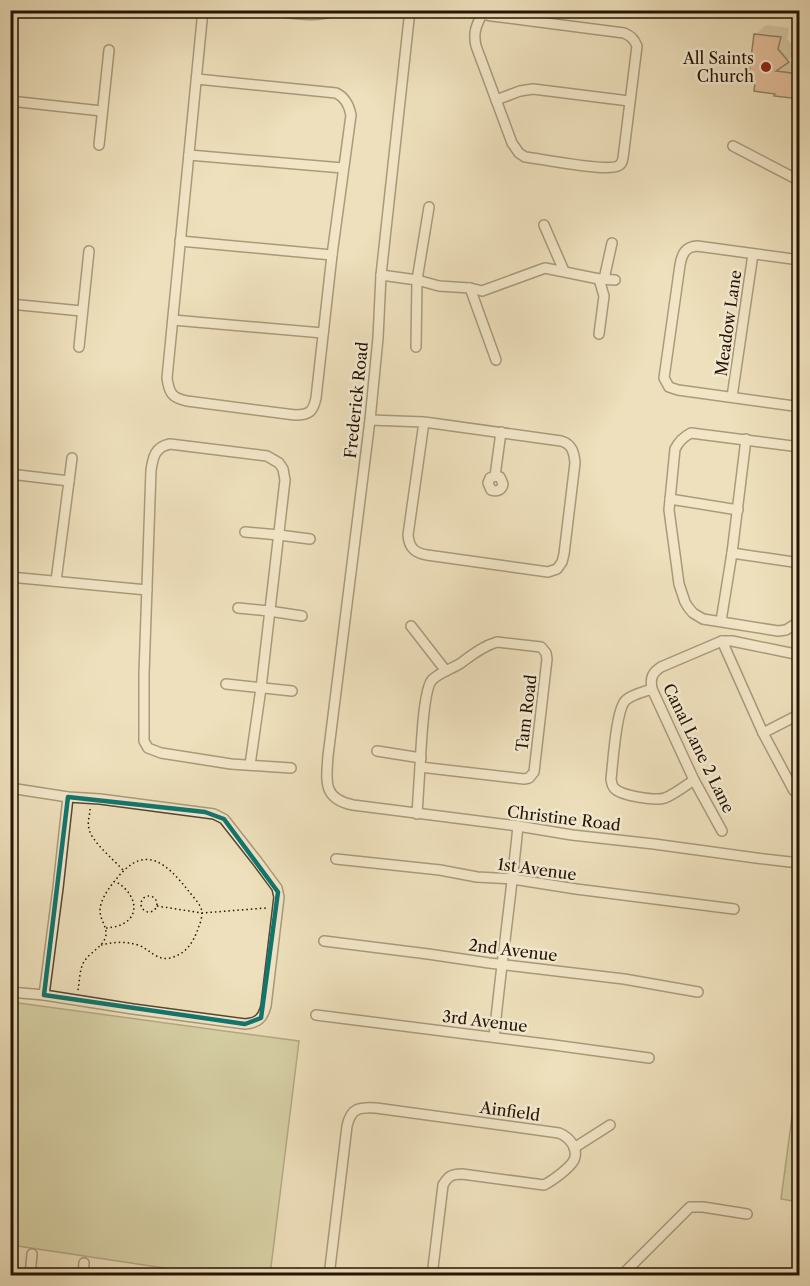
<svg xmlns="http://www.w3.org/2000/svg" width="810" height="1286" font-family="'Libre Caslon Text',serif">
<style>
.green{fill:#bcc18e;stroke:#706a47;stroke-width:1.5}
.shadow{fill:#0003}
.building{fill:#dda17e;stroke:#231300;stroke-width:1.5}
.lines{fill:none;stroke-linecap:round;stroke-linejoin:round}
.street-casing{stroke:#56462f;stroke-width:12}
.path{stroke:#231300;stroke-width:1.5;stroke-dasharray:1.5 3;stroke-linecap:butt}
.street{stroke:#f4ebd3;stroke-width:9}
.marked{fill:none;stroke:#0f766e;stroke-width:4.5;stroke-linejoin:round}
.poi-dot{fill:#8f2418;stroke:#f4ebd3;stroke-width:2}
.labels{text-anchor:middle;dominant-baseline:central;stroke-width:5;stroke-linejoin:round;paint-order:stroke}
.poi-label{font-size:16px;fill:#231300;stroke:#f4ebd3;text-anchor:end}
.street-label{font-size:16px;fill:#231300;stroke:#f4ebd3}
</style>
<rect width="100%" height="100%" fill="#eee0bc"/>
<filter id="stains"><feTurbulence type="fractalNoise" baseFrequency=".00333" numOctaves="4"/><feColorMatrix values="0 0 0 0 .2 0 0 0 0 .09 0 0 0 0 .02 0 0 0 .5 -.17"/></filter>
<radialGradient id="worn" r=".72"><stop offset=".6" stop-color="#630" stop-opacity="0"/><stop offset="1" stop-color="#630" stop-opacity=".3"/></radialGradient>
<g class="green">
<polygon points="11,1002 299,1041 270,1275 211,1275 11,1245"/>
<polygon points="799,1070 799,1202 781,1199 798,1072"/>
</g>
<polygon class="shadow" points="766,25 789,28 787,39 798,51 786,62 800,64 800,98 776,95 756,34"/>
<polygon class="building" points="754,34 781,37 778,49 789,62 776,71 800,74 800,99 774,96 775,94 754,91 755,83 748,82"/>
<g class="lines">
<g class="street-casing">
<g id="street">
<path d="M266 10C288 12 315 19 336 10"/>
<path d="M410 10 381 275 378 338 370 420 328 756C326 782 323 799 353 805L518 826 572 835 654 844 756 858 790 862 800 861"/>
<path d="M478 10 482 14 492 16 624 33C631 36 634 39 637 46L623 158C622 162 622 164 618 166 606 172 542 159 525 157L519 153 512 143 476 46C473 33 476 26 482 14"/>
<path d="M197 79 336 93C345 97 349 105 351 115L332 255 316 398C313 412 309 415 295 415L187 401C172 398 169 393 167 378L203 10"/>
<polyline points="496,100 520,91 533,89 629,101"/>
<polyline points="10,101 102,111"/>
<polyline points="99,145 109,50"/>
<polyline points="733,146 800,181"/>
<polyline points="189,155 343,168"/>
<polyline points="544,225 564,271"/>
<polyline points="180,241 332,255"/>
<path d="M800 260 697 246C685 247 682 254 680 265L664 378 669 387 678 390 794 406 800 404"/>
<polyline points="381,275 417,280 439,286 470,288 482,291 545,268 599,279 615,280"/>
<polyline points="599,279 604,296 599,334"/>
<polyline points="604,279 612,243"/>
<polyline points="470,288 496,360"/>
<polyline points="10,304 82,311"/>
<polyline points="173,320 323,333"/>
<polyline points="79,347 89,251"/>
<polyline points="416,347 417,280 429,207"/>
<polyline points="732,397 753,254"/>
<path d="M370 420 424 422 561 441C572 444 574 452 575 463L564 554 562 562 557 569 548 572 427 555C415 553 409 548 408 535L424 422"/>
<path d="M800 447 691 433C683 437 679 441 675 449L669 510 679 584 685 602 688 607 693 613 703 619 778 631 786 630 800 621"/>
<polyline points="10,474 69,481"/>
<path d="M495 476 500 477 503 484C502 490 497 492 491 490L488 483 490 478 495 476 501 432"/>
<polyline points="670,499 738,510"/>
<polyline points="245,532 279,535 310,539"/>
<polyline points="732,553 800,563"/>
<polyline points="10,577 147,590"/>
<polyline points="56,581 72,458"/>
<polyline points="238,608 269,611 302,616"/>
<polyline points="721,621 732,553 746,439"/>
<polyline points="411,626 446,671"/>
<polyline points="722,641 763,733 794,791"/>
<path d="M497 642 541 647 546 653 547 659 534 772 529 778 524 779 420 767C421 751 423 690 432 680 440 672 452 669 461 663 472 655 483 646 497 642Z"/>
<polyline points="226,684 292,691"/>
<path d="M652 689C644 692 633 694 626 700 616 708 613 763 611 779 612 783 611 784 614 788 621 796 655 801 665 798 675 794 685 786 694 780"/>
<polyline points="763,733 800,714"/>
<polyline points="377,751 421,758"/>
<path d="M250 765 261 688 285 480 283 469 279 463 267 456 170 444C155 447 153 457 151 470L144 674V741L148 748 161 753 231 764 291 768"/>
<path d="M10 788 68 797 100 799 214 814 224 819 257 861 277 888 279 897 266 1006C263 1018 258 1023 245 1024L133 1009 44 995 10 992"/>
<polyline points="417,814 420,767"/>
<path d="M722 831 694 780 652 689C650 678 652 673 661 667L722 641H732L800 655"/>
<polyline points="336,859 440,870 477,877 513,879 576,889 734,909"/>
<polyline points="324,941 428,954 489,963 624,979 698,992"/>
<polyline points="44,995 58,888 68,797"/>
<polyline points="316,1015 554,1045 649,1058"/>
<path d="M494 1037C501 967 511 897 518 826"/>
<polyline points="574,1148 610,1125"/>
<polyline points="30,1276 32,1254"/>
<polyline points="83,1276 84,1263"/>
<path d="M329 1276 347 1126C351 1108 359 1107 376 1108L559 1133C569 1137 579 1148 574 1160 570 1168 552 1181 544 1185L462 1174C452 1174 448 1176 443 1185L432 1276"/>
<polyline points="621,1276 690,1207 703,1207 747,1214"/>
</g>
</g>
<g class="path">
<path d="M90 809C90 815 87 822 89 829 92 842 113 859 123 870"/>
<circle cx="149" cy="904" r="8"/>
<polyline points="157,906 202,913 266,908"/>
<path d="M106 928C141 926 142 897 115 881"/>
<path d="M78 990C80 980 79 967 86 959 92 951 104 946 106 935 107 924 97 918 101 904 104 894 112 884 118 877 145 844 166 863 187 889 192 896 201 904 202 912 202 916 201 922 199 926 194 941 187 954 170 958 156 961 150 949 138 945 125 941 114 942 101 945"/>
</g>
<use href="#street" class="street"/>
</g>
<path d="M0 0H810V1286H0ZM68 797 205 812 224 819 278 892 261 1018 245 1024 44 995Z" fill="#eee0bc" fill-opacity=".55" fill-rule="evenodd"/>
<path class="marked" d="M68 797 205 812 224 819 278 892 261 1018 245 1024 44 995Z"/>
<circle class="poi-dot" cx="766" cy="67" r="6"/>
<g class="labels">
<g class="poi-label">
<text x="754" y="58">All Saints<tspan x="754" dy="18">Church</tspan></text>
</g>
<g class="street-label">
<text transform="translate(728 323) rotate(-82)">Meadow Lane</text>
<text transform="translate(356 400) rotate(-84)">Frederick Road</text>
<text transform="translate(526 713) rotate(-83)">Tam Road</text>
<text transform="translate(699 748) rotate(64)">Canal Lane 2 Lane</text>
<text transform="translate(564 818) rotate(7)">Christine Road</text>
<text transform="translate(537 869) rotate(8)">1st Avenue</text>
<text transform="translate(513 950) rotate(7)">2nd Avenue</text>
<text transform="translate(485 1021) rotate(7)">3rd Avenue</text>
<text transform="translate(510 1111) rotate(8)">Ainfield</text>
</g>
</g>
<rect width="810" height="1286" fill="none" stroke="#eee0bc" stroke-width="36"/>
<rect x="12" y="12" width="786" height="1262" fill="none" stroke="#231300" stroke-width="3"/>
<rect x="18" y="18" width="774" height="1250" fill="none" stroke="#231300" stroke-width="1.5"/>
<rect width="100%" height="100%" filter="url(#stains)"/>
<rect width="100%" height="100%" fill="url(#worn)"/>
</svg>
